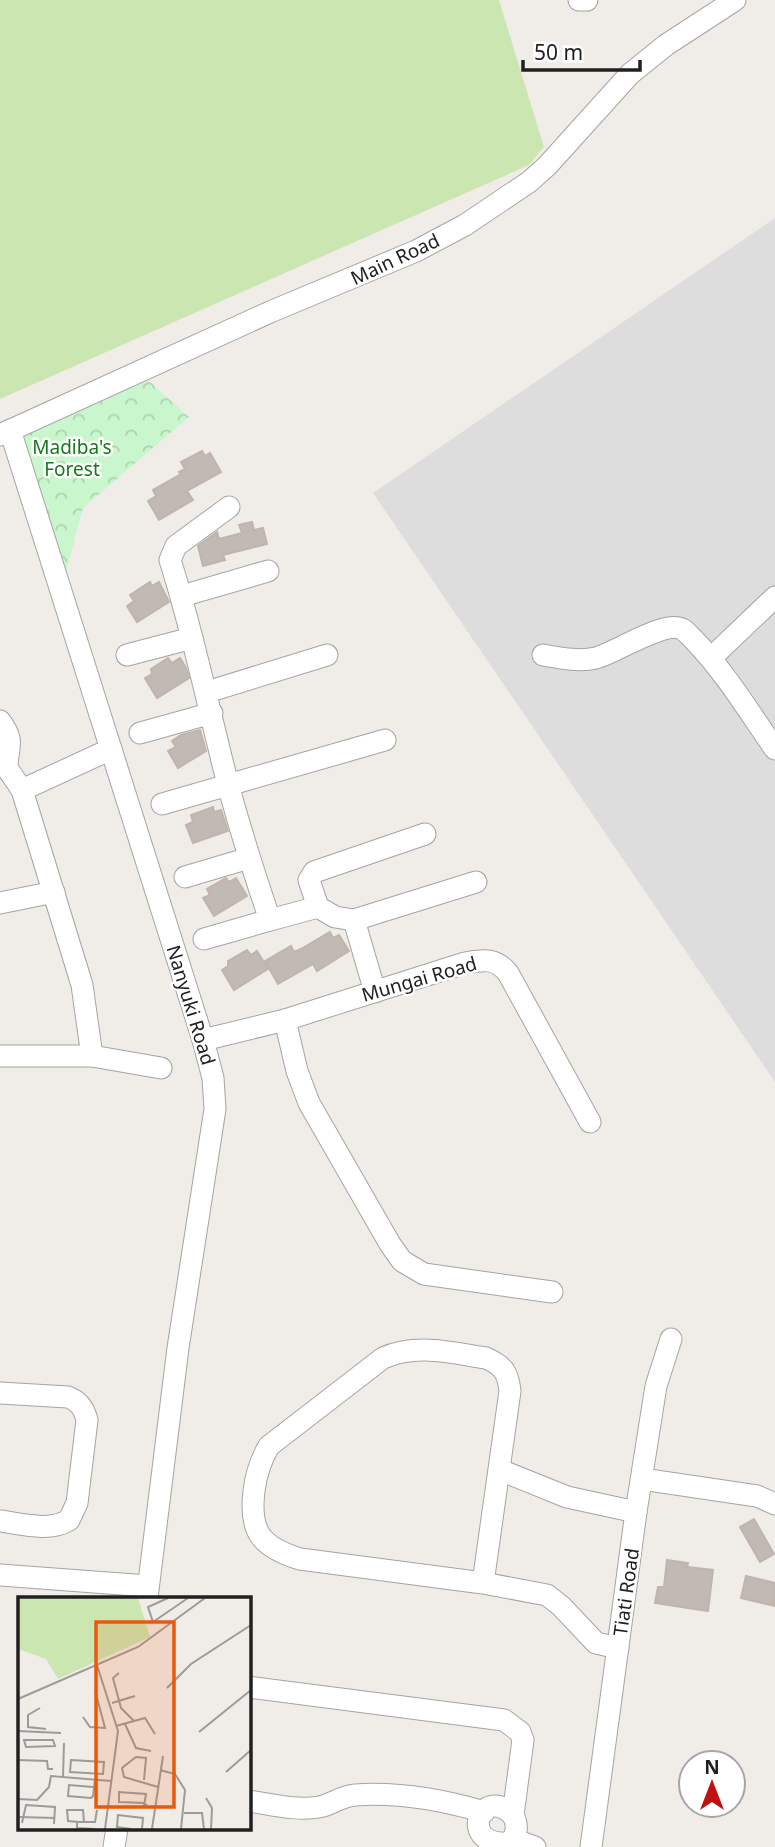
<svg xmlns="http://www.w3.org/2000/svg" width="775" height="1847" font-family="'Noto Sans',sans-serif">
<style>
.residential{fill:#dedddd}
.grass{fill:#cce6b2}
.park{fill:url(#park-crowns)}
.building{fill:#c0b9b4;stroke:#c1b4ab;stroke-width:2}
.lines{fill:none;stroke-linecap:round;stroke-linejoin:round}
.minor-casing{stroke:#a4a4a4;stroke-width:23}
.minor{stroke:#fff;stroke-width:21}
.labels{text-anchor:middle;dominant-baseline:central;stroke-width:5;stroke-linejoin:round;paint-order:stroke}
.street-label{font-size:19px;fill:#202020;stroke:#fff}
.park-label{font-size:19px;fill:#15781c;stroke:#fff}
.inset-road{fill:none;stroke:#9d9b98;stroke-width:2}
.view{fill:#e8590c;fill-opacity:0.15;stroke:#e8590c;stroke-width:3.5}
.inset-edge{fill:none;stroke:#202020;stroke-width:3.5}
</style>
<defs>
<pattern id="park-crowns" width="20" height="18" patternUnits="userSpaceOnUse" patternTransform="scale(1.75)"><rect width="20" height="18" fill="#c9f6cc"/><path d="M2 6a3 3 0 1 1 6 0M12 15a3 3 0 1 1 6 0" fill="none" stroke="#acd3af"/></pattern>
</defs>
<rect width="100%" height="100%" fill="#f0ede8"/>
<polygon class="residential" points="775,218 775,1082 373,493"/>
<polygon class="grass" points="0,0 499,0 544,147 529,165 0,399"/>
<polygon class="park" points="149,381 189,417 83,508 65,575 22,433 32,423"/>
<g class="building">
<polygon points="202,451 205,456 210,453 221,472 187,491 193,500 159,520 148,501 156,496 153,490 181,474 179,472 185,469 181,462"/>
<polygon points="252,522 254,530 263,528 267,544 223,555 225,560 203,566 198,546 217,532 219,539 242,533 239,525"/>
<polygon points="150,582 152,586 159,582 169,602 137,622 127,606 134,601 130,595"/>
<polygon points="168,658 172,663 180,658 186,668 189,678 157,698 145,678 152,674 151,669"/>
<polygon points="200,730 206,751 178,768 168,751 176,747 172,741 181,735"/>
<polygon points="213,807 214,812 221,810 228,831 193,843 186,825 193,822 191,815"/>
<polygon points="226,878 229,882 236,878 247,896 214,916 203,898 210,895 207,889"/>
<polygon points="330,932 333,938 339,935 349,951 317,971 313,964 278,984 265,961 291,946 294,952 301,949"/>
<polygon points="247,950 251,955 257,951 268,969 234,990 222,970 228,966 228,961"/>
<polygon points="754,1519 774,1554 760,1562 740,1527"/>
<polygon points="667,1560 688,1563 687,1567 713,1570 708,1611 655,1603 658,1587 664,1587"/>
<polygon points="746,1576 775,1583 775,1606 741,1598"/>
</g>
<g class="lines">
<g class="minor-casing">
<g id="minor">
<polyline points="579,0 587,0"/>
<polyline points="10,430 203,1040 213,1078 215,1109 178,1348 147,1598"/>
<polyline points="0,435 270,312 416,251 465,225 529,182 547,166 630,74 666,45 735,0"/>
<path d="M229 507 176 546 170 560C194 635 209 712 229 788 241 832 255 876 270 920L318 907 335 917 354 920 375 992"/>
<polyline points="182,596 268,571"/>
<polyline points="127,655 192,638"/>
<path d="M543 655C560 658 579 662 596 658 617 652 665 620 682 629 686 631 691 637 694 640 725 672 749 712 775 749"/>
<polyline points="711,658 775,597"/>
<polyline points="207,692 327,655"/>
<path d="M0 721C16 742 7 747 7 768L22 790 82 985 92 1056H0"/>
<polyline points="140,733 212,713"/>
<polyline points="22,790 111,749"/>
<polyline points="162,804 385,740"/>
<polyline points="185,877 249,858"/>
<polyline points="0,903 54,892"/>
<polyline points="318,907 309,880 314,872 425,834"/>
<polyline points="354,920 476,882"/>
<polyline points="204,939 270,920"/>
<polyline points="285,1020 297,1071 309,1103 390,1244 402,1261 424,1274 552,1292"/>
<path d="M203 1040 285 1020 465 963C483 960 495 957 508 973L590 1122"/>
<polyline points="92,1056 161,1068"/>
<path d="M0 1393 68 1397C79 1401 84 1408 87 1420L77 1503 69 1520C50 1532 22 1524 0 1521"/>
<polyline points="500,1470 567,1497 636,1512"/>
<polyline points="642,1479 757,1496 775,1504"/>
<polyline points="0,1575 148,1586"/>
<path d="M483 1583 510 1391C508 1373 504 1366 486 1358 451 1353 417 1343 383 1358L269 1446C260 1461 256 1474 254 1491 249 1532 261 1547 300 1559L483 1583 547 1595 561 1606 596 1643 618 1648"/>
<path d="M248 1687 504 1720 520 1732 523 1740 513 1815C518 1825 518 1835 509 1843 457 1847 480 1783 513 1815"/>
<path d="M248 1801C271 1804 296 1811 319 1807 331 1805 341 1796 355 1795 397 1792 443 1800 484 1812"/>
<polyline points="513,1839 535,1847"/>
<polyline points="114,1847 117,1828"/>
<polyline points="591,1847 636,1512 656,1386 671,1339"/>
</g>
</g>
<use href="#minor" class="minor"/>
</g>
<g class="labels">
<g class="street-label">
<text transform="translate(395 259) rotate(-25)">Main Road</text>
<text transform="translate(419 979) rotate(-16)">Mungai Road</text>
<text transform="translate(191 1005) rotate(73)">Nanyuki Road</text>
<text transform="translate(626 1592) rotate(-82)">Tiati Road</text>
</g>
<g class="park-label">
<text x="72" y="447">Madiba's<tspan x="72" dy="22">Forest</tspan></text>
</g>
</g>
<g transform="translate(18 1597)">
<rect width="233" height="233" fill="#f0ede8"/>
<path d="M0 1H120L132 40 40 82 28 62 0 52Z" fill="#cce6b2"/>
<path class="inset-road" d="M150 1 130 10 135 25 170 1M79 68 100 134 87 232M101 76 95 81 103 111 116 124M149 91 173 67 233 28M0 102 120 50 187 1M94 106 117 99M22 111 10 118V130L28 132M65 120 72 130 87 131 77 93M107 127 118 151 133 154M98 129 127 121 137 137M0 134 43 136M181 135 233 93M6 143H35L37 149 8 150ZM0 163 29 164 30 172H35M53 163 86 165 85 177 52 175ZM142 173 157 177 167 193 163 232M208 175 233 153M45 180 46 146M126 183 128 161 118 160 104 171 106 180 140 190M75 190 51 188 50 199 73 201 75 199 77 182M188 201 194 211 193 232M0 202 19 203 31 190 33 179 93 184M126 206 101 205V195L128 197 126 209 129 207M166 216H184L186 232M0 220 37 221M59 225V231L77 232M66 225 65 213H49L50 224 61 225H77L79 213M4 226 8 208 37 210 36 227M113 232 99 230 100 218 125 221 124 232M134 232 145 159"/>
<path class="view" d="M78 25H156V210H78Z"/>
<rect width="233" height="233" class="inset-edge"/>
</g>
<g transform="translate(712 1784)"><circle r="33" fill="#ffffff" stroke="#a6a6a6" stroke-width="2"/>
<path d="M0-5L12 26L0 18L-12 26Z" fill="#c11012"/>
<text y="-10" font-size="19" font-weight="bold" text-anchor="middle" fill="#202020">N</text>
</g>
<path d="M523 60v10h117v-10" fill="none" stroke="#202020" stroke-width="3.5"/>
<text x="534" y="60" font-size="21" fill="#202020" stroke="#ffffff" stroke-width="5" paint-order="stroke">50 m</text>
</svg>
